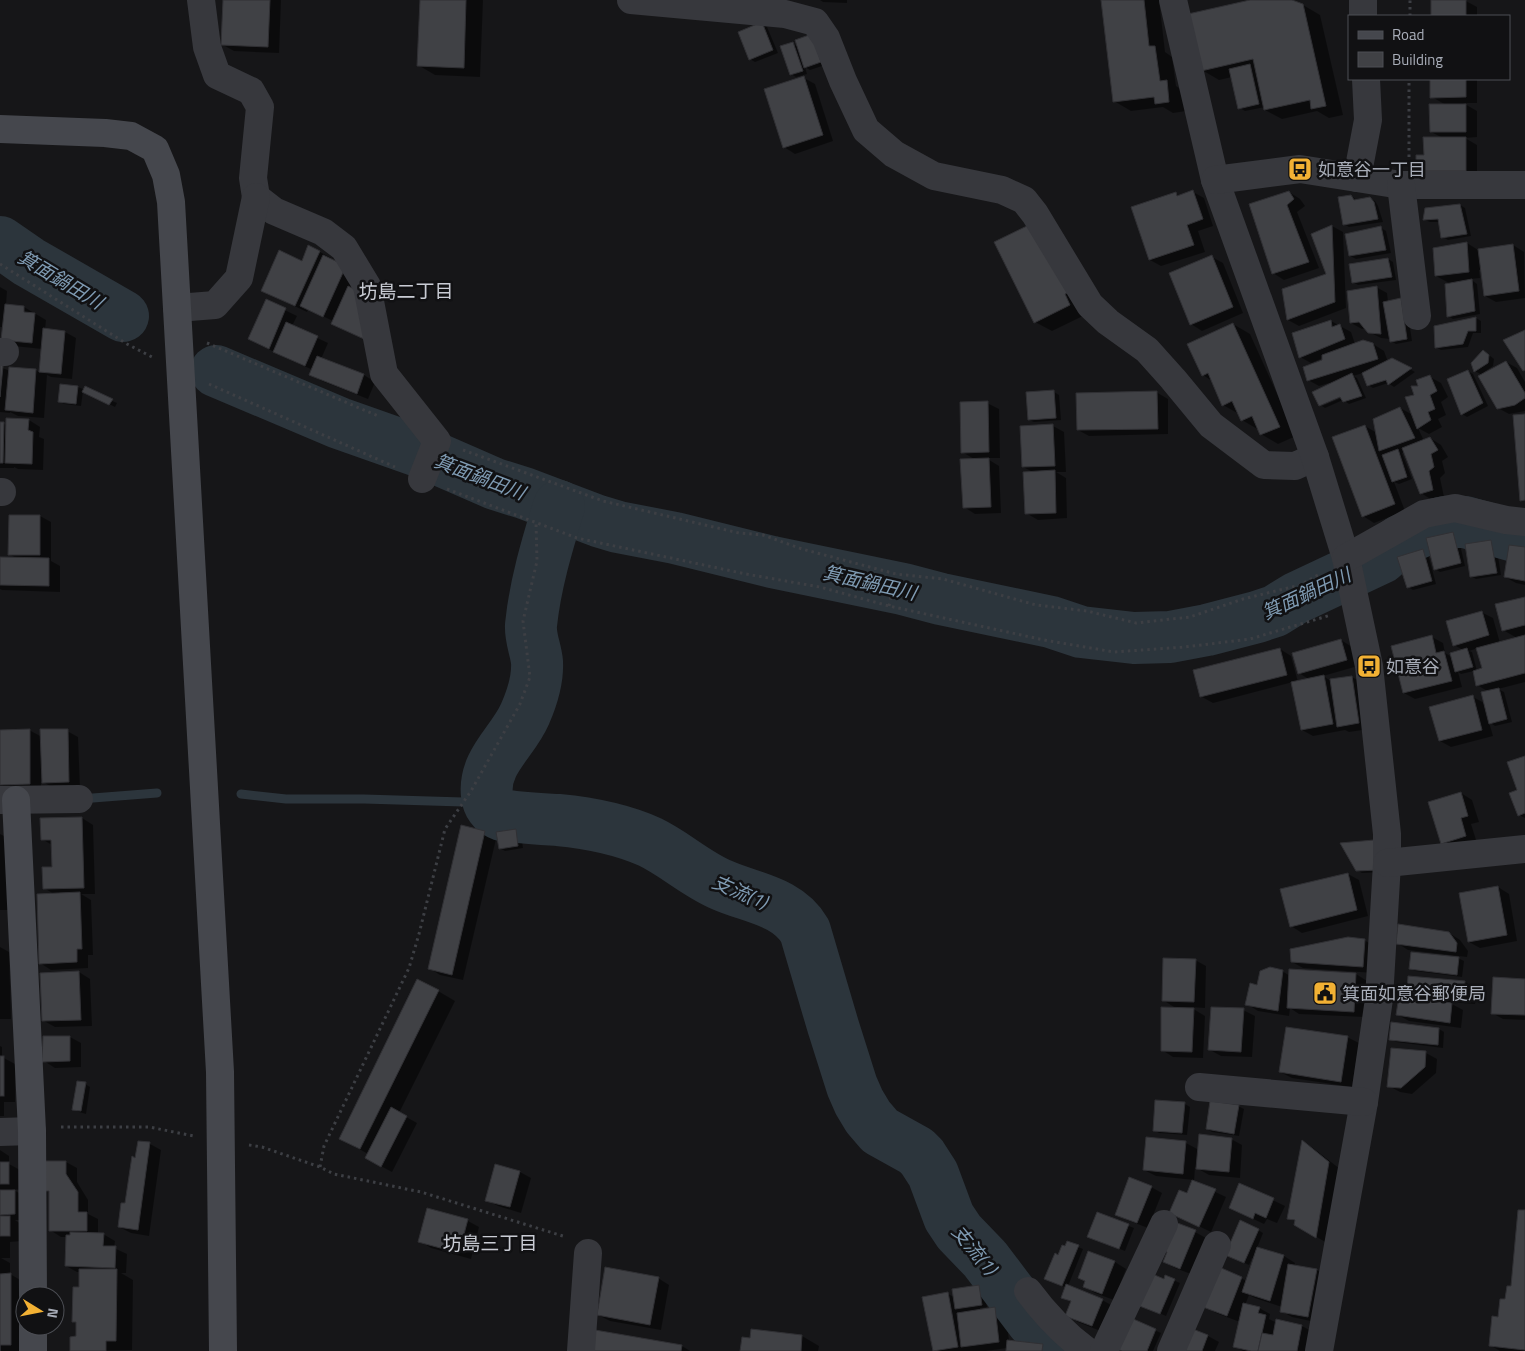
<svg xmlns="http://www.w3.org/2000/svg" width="1525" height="1351" font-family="'Titillium Web','Noto Sans JP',sans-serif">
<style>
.shadow{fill:#0007;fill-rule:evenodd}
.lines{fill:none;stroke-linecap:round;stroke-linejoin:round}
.stream{stroke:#2c353c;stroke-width:9}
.river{stroke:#2c353c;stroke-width:52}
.building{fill:#404145;stroke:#303034}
.path{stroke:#3d3f44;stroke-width:3;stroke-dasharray:2.5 4;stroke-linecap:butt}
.street{stroke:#37383d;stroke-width:28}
.secondary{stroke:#45474d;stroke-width:28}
.labels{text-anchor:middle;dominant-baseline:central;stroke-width:5;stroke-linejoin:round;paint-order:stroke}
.poi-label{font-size:18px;fill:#a8adb8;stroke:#111113;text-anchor:start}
.water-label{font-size:19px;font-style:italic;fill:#7f9bb3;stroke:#111113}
.neighbourhood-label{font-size:19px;fill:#c9ccd4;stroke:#111113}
</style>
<rect width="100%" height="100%" fill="#161618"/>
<g class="shadow">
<polygon points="224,0 281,0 279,53 234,51 223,45"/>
<polygon points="421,0 483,0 480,77 435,75 418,65"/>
<polygon points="820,0 847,0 847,3 823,2"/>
<polygon points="1103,0 1159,0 1165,52 1172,57 1176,86 1183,91 1186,111 1173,113 1163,107 1131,111 1114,101"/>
<polygon points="1256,0 1288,0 1303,5 1320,15 1343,115 1329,118 1317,111 1282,119 1265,110 1265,107 1245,111 1240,108 1232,77 1219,80 1202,70"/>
<polygon points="1432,0 1464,0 1477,7 1477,16 1432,16"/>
<polygon points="762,24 767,27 778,53 755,62 750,59"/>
<polygon points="793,44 799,47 825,65 810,70 805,67 807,74 796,77 791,74"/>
<polygon points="804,78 815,84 833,141 795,154 784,147"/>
<polygon points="1431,79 1477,79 1477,103 1463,103 1477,111 1477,137 1465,138 1477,145 1477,176 1428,176 1417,170 1425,156 1443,138 1431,132 1446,105 1432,97"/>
<polygon points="1193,192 1204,198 1213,226 1198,231 1205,252 1161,266 1150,260 1176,194 1180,196"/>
<polygon points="1289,192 1300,199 1305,206 1297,212 1319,268 1284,280 1273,273"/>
<polygon points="1351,196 1357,200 1370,198 1375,201 1378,206 1383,222 1349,227 1344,224"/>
<polygon points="1460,205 1465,208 1471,236 1448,240 1443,237 1440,222 1430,222 1425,220"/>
<polygon points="1031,225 1087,314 1052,331 1035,322"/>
<polygon points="1332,226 1343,232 1346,308 1299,326 1288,320 1328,275"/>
<polygon points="1381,228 1386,231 1391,253 1356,259 1350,256"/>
<polygon points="1467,243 1478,250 1513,245 1524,252 1525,298 1496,302 1485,296 1482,270 1479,270 1480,278 1470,279 1477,284 1480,314 1453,319 1448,316 1451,284 1436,276"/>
<polygon points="320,252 331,258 330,260 357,274 333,321 308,309 307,312 263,291"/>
<polygon points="1212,257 1223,263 1243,313 1202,331 1191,324"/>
<polygon points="1388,259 1393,262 1396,280 1358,285 1353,282"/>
<polygon points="0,287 7,291 6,305 24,307 46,320 45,330 65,332 76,338 72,379 51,377 47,375 44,418 18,416 10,412 10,413 0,412 0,367 10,371 10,368 36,370 40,373 42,349 14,346 4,327 0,327"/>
<polygon points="1376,287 1387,293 1388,302 1406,302 1412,341 1396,344 1391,341 1390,339 1381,338 1369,332 1366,328 1362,329 1351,323"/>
<polygon points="266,301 297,316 292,326 328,343 321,359 364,375 375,382 368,399 322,381 311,375 313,370 286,358 249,339"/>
<polygon points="1476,318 1481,321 1481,333 1473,333 1468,347 1441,350 1436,347 1435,327"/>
<polygon points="1331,321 1351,332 1355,344 1373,344 1384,351 1388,362 1392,359 1415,372 1394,387 1388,383 1373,388 1368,385 1363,373 1353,376 1357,378 1366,398 1349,404 1343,400 1325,408 1322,406 1346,396 1346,393 1321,403 1321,405 1320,405 1330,385 1329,383 1319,386 1308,380 1324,361 1323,358 1311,363 1300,357"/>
<polygon points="1233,324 1250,334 1296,436 1278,444 1261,434 1259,430 1242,420 1239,414 1223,405 1212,381 1203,375"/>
<polygon points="1489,355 1494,359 1493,366 1484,372 1485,374 1506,362 1517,368 1525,382 1525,411 1509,414 1498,408 1482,375 1475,371"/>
<polygon points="1468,371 1473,374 1488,406 1467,417 1462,414"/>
<polygon points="1430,377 1441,383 1448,397 1441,402 1446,415 1438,419 1442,427 1429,434 1418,428 1424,441 1430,438 1441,445 1448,457 1442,461 1445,473 1440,478 1444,497 1432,500 1421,493 1405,452 1402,453 1412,479 1399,484 1394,482 1405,511 1374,523 1363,516 1365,426 1377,433 1400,408 1413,415 1415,396 1420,387"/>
<polygon points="61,386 78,387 117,403 115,407 83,391 81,406 64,404 59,401"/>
<polygon points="1054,392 1059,395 1061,420 1034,422 1029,420"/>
<polygon points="1156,392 1168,399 1168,434 1089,436 1078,430"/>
<polygon points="987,403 999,409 1000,458 986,458 999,466 1001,513 975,514 964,507 976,460 962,452"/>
<polygon points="29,420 40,427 39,437 44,439 43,470 18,469 14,467 14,468 0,468 0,423 7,425"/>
<polygon points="1053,426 1064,432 1066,472 1056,472 1066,478 1067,518 1038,520 1026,513 1033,472 1023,467"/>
<polygon points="40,516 51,522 51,561 60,566 60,592 2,590 0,589 0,559 18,559 9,554"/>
<polygon points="1453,533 1458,536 1465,566 1440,572 1435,569"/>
<polygon points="1491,541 1496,544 1501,575 1476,579 1471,576"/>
<polygon points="1525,549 1525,585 1516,583 1505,577"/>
<polygon points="1423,551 1428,554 1436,584 1413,590 1408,587"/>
<path d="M1525 598V682L1498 689 1504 692 1512 722 1495 726 1489 722 1493 736 1451 747 1440 741 1473 697 1486 704 1489 692 1477 685 1474 671 1461 674 1458 672 1462 687 1415 699 1404 693 1432 637 1443 643 1445 653 1452 657 1463 650 1454 645 1481 612 1493 618 1500 643 1517 638 1503 630ZM1478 648 1483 669 1477 671 1472 652 1469 651Z"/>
<polygon points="1341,640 1352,647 1358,666 1323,676 1331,681 1352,677 1363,683 1369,729 1349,732 1345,730 1313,736 1302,730 1293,682 1213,703 1202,697 1280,649 1291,656 1298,682 1310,680 1299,673"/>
<polygon points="29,730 42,737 67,731 78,737 80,788 54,788 41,781 41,790 0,791 0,731"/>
<polygon points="1525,757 1525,818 1519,815 1519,791"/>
<polygon points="1461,793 1472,800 1479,822 1471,824 1477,843 1453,850 1442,843"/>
<polygon points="82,818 93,825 95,894 81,894 91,900 93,955 88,955 88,968 51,970 40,963 54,894 44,888 53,868 52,845 42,839"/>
<polygon points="516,831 521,834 523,848 505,851 500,848"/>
<polygon points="485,832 496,839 463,980 440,975 429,968"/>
<polygon points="0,834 8,838 8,910 0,910"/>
<polygon points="1342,844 1384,872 1362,873 1357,870"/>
<polygon points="1348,874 1359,880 1368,916 1302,933 1291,926"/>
<polygon points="1498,887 1509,894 1517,941 1480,948 1469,942"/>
<polygon points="1449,933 1460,940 1468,951 1467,957 1408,950 1397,943"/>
<polygon points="1364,940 1376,947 1374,973 1303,968 1292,962"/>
<polygon points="0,947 9,952 11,1019 0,1019"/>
<polygon points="1458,958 1464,961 1462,977 1415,971 1410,968"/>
<polygon points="1195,960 1206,966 1205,1008 1190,1007 1205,1016 1203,1058 1173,1057 1162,1050 1177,1009 1163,1000"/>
<polygon points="1282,971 1290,976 1356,974 1367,981 1364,1017 1299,1014 1290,1008 1289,1016 1258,1011 1247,1004 1258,986"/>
<polygon points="79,972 90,979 92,1026 55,1027 44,1021"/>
<polygon points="1410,977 1465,982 1476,989 1475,1004 1448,1002 1463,1010 1461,1028 1409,1021 1398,1015 1420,1000 1408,993"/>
<polygon points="1525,980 1525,1020 1503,1019 1492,1013"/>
<polygon points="438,991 455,1001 399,1113 417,1123 392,1172 377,1164 368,1154 340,1138"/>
<polygon points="1243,1010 1255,1016 1252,1057 1221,1056 1210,1050"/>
<polygon points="1392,1024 1439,1029 1444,1032 1443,1048 1396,1042 1391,1039"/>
<polygon points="44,1037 70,1037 81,1043 81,1067 55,1068 44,1061"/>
<polygon points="1347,1037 1359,1043 1352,1087 1292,1078 1280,1072"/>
<polygon points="0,1046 2,1047 2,1057 15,1064 15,1102 4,1102 4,1116 0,1116"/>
<polygon points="1392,1049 1426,1053 1437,1059 1436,1073 1412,1094 1400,1092 1389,1086"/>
<polygon points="85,1084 90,1087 86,1114 79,1112 73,1109"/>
<polygon points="1185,1104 1190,1107 1187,1135 1159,1133 1154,1130"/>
<polygon points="1238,1106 1244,1109 1239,1136 1212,1132 1207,1129"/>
<polygon points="1148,1139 1186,1143 1199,1150 1231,1139 1242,1145 1240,1178 1209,1175 1195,1167 1194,1182 1226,1197 1211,1232 1171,1213 1187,1195 1194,1180 1156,1176 1144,1170"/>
<polygon points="1303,1142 1313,1148 1340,1169 1327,1243 1296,1225 1296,1222 1288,1218"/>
<polygon points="150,1144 161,1150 149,1236 131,1233 119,1227 126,1205 136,1159"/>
<polygon points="0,1150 9,1156 9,1164 20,1170 20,1190 12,1189 26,1197 26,1220 15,1220 21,1224 21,1241 10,1242 10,1258 1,1258 10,1263 10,1274 22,1281 22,1351 0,1351"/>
<polygon points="66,1162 77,1168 77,1182 88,1200 88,1214 98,1219 98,1234 103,1234 115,1241 114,1248 127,1254 126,1273 121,1273 133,1280 132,1350 71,1351 77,1337 77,1323 74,1321 80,1288 80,1272 77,1272 66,1266 67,1237 61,1237 50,1230 50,1193 45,1190"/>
<polygon points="496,1166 520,1172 531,1178 521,1213 498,1206 487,1200"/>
<polygon points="1240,1184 1285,1206 1277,1223 1267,1219 1264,1224 1230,1208"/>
<polygon points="1151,1187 1162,1193 1148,1228 1127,1220 1116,1214"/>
<polygon points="428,1210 468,1221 479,1227 471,1259 431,1248 420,1241"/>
<polygon points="1525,1212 1525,1351 1500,1351 1490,1345 1512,1287"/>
<polygon points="1098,1214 1134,1228 1125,1251 1094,1239"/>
<polygon points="1258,1230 1263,1233 1257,1248 1284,1256 1295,1263 1294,1266 1317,1270 1328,1276 1320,1323 1292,1317 1281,1311 1282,1307 1255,1298 1249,1295 1245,1305 1259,1308 1270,1314 1269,1319 1277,1323 1302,1326 1313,1332 1309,1351 1243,1351 1235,1346 1240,1322 1216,1313 1205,1306 1220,1269 1247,1281 1254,1259 1252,1258 1249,1265 1231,1257"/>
<polygon points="1195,1232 1206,1238 1191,1274 1175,1268 1164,1262 1168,1253 1162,1250"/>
<polygon points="1078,1247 1083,1249 1068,1286 1102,1300 1113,1306 1103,1332 1078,1322 1067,1315 1072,1302 1063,1297 1067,1288 1051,1281"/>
<polygon points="1089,1253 1115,1262 1126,1269 1114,1300 1095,1293 1084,1286 1086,1281"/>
<polygon points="1166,1277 1180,1283 1166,1316 1144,1307 1165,1281"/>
<polygon points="658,1278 669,1285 661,1330 610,1321 598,1315"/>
<polygon points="979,1287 984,1290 987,1307 980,1308 980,1311 994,1309 1006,1315 1009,1341 1043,1346 1052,1351 1007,1351 1007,1348 986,1351 934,1351 923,1298 948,1294 954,1297"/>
<polygon points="1132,1320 1161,1333 1153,1351 1123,1351"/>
<polygon points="752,1330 802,1336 819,1346 818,1351 741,1351 751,1339"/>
<polygon points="1208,1336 1219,1342 1215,1351 1177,1351"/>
<polygon points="682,1346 690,1351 593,1351"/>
</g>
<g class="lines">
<g class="stream">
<polyline points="241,794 286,799 364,799 463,802"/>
<polyline points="80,799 157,793"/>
</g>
<g class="river">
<polyline points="0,242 29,262 123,316"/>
<polyline points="216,371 339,423 424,453 495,484 524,493 598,521 618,527 675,538 772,562 903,589 941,599 1051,622 1081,632 1134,638 1170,637 1207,630 1257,617 1275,611 1296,598 1381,558 1400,541 1437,524 1446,522 1465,522 1525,539"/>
<path d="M559 506C547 545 535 585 531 625 530 638 536 650 537 662 538 680 532 698 525 714 513 742 483 762 487 795 488 804 493 812 502 815 520 818 540 819 558 820 590 823 621 829 650 842 675 854 696 874 722 885 751 898 788 901 805 931L833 1026 852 1086 859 1102 868 1117 880 1131 916 1151 922 1157 933 1174 949 1217 959 1232 985 1259 1032 1321 1063 1351"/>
</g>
</g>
<g class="building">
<polygon points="223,0 270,0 268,47 221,45"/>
<polygon points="420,0 466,0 464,68 417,66"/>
<polygon points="1101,0 1144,0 1149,46 1155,46 1160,81 1167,80 1169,102 1155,104 1154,97 1113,102"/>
<polygon points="1250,0 1292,0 1303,4 1326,106 1311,109 1310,100 1264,110 1253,59 1201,71 1188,14"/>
<rect x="1431" y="0" width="35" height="16"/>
<polygon points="762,22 773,50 749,60 738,32"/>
<polygon points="812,34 821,62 804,68 795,40"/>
<polygon points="793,42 803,71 790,75 780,46"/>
<polygon points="1250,64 1259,104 1238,109 1229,69"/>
<polygon points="804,76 823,135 783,148 764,89"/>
<polygon points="1430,79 1466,79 1466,97 1430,98"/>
<polygon points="1429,104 1466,104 1466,132 1430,132"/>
<polygon points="1423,137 1466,137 1466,171 1416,171 1416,155 1424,155"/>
<polygon points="1193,190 1203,219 1187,225 1194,245 1149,260 1131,207 1176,192 1177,196"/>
<polygon points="1289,191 1294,199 1287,205 1309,262 1272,274 1249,204"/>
<polygon points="1351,195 1354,200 1370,197 1374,202 1378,219 1343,225 1338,197"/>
<polygon points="1460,204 1467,234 1441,238 1438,219 1423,220 1425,208"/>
<polygon points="1031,224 1071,291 1065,294 1070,305 1034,323 994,242"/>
<polygon points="1332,225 1335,302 1287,320 1282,289 1326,274 1311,234"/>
<polygon points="1381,226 1386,250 1349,256 1345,234"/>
<polygon points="1467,242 1469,272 1435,276 1433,248"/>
<polygon points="1513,244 1519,291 1484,296 1478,249"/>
<polygon points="308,245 320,251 295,306 261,291 279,250 302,261"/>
<polygon points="323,255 346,266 323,317 300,306"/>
<polygon points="1212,255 1233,307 1190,325 1169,273"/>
<polygon points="1388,258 1392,277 1352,283 1349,264"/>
<polygon points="1472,279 1475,311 1447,317 1445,284"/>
<polygon points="348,286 358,291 364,339 331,324"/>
<polygon points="1377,286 1381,334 1368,333 1359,322 1350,323 1347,291"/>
<polygon points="1401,298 1407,339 1390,342 1383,302"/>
<polygon points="266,299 286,308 269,349 248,339"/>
<polygon points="5,304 24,306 24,312 35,313 32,343 1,340"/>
<polygon points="1476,317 1476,331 1468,331 1463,344 1435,348 1434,326"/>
<polygon points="1331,320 1332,327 1340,324 1345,339 1299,358 1292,333"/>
<polygon points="286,322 318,336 305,366 273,352"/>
<polygon points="1233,323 1280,427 1260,435 1252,416 1241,421 1232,401 1222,406 1208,373 1202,376 1187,344"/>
<polygon points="43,328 65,331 61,374 39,372"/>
<polygon points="1525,330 1525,370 1523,371 1503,340"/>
<polygon points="1363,340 1373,343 1378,359 1307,381 1303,367 1322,360 1322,355"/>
<polygon points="1483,350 1489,355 1488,363 1474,372 1471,363"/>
<polygon points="317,356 364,374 357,394 309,375"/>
<polygon points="1392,358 1412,368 1388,385 1386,380 1367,386 1362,373"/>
<polygon points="1506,361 1525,393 1525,398 1515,405 1497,409 1478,376"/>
<polygon points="0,365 3,366 0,397"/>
<polygon points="9,367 36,369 33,413 5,410"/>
<polygon points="1468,370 1483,403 1461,415 1447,379"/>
<polygon points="1352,373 1362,396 1343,402 1340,397 1319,406 1312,392"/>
<polygon points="1430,375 1437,391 1430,395 1435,409 1428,412 1431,420 1417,429 1405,397 1414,395 1411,386 1418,386 1416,380"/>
<polygon points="60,384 78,386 76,404 58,402"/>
<polygon points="85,386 113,399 109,405 82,392"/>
<polygon points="1054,390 1056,418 1028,420 1026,392"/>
<polygon points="1157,391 1158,429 1077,430 1076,393"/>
<polygon points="988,401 989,452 961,453 960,402"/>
<polygon points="1400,407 1415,438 1379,451 1373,419"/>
<polygon points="1525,414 1525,500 1520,501 1513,415"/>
<polygon points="6,418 29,419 28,430 33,432 32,464 5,463"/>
<polygon points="0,422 4,422 3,463 0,463"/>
<polygon points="1053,424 1055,466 1022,467 1020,426"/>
<polygon points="1365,425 1395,504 1362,517 1332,437"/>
<polygon points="1430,437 1438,450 1431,454 1434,467 1429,471 1433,490 1420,494 1402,448"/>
<polygon points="1398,449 1407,477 1392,482 1382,455"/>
<polygon points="989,458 991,507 963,508 960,459"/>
<polygon points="1055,470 1056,513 1025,514 1023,472"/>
<polygon points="9,515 40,515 40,555 8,555"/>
<polygon points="1453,532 1461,563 1434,570 1426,538"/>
<polygon points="1491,540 1497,573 1470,577 1465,544"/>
<polygon points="1509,545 1525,547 1525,581 1504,577"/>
<polygon points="1423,549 1432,581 1407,588 1397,557"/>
<polygon points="0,557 49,558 49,586 0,585"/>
<polygon points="1525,597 1525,625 1502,631 1495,604"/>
<polygon points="1482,611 1489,635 1453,646 1446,621"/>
<polygon points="1432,635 1436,653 1444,651 1452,681 1403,693 1391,646"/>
<polygon points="1525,635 1525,673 1476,686 1473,671 1482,668 1476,648"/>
<polygon points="1341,639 1347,660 1298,674 1292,653"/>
<polygon points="1280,648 1287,675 1200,697 1193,670"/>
<polygon points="1467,648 1473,667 1455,672 1450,653"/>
<polygon points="1324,675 1333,724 1301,730 1291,682"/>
<polygon points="1352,676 1359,723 1337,727 1330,679"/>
<polygon points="1499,688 1507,719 1489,724 1481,692"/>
<polygon points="1473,695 1482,730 1439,741 1429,707"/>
<polygon points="30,729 30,784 0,785 0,730"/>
<polygon points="40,729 68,729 69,782 42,783"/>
<polygon points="1525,756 1525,813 1518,816 1509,793 1517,790 1507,762"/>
<polygon points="1461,792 1468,816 1461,818 1466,836 1441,844 1428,802"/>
<polygon points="82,817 84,888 43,889 42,867 52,867 51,840 41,840 40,818"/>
<polygon points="461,825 485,831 452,975 428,969"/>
<polygon points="516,829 518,846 499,849 496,832"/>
<polygon points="1374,840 1379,870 1356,871 1340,843"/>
<polygon points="1348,873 1357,910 1290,927 1280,889"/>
<polygon points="1498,886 1507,935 1468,942 1459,893"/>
<polygon points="80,892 82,949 77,949 77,962 39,964 37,894"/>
<polygon points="1398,924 1449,932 1457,943 1456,952 1396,944"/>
<polygon points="1348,937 1365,939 1363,967 1291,962 1290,949"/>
<polygon points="1411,952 1459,957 1457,975 1409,969"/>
<polygon points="1163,958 1196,959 1194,1002 1162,1001"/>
<polygon points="1270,967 1283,970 1278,1011 1245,1005 1250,983 1257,985 1260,971"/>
<polygon points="1289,969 1356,973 1354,1012 1287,1008"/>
<polygon points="79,971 81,1020 42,1021 40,973"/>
<polygon points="1408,976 1465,981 1464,999 1407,993"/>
<polygon points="1493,977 1525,979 1525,1015 1491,1014"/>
<polygon points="417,979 439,990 360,1149 339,1139"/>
<polygon points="1399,996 1452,1003 1450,1023 1396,1015"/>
<polygon points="1161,1007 1194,1008 1192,1052 1161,1051"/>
<polygon points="1211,1007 1244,1008 1241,1052 1208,1050"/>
<polygon points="1391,1022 1439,1028 1438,1045 1389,1040"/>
<polygon points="1286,1027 1348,1036 1341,1082 1279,1072"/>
<polygon points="43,1036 70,1036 70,1061 42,1062"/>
<polygon points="1391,1048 1426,1051 1425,1067 1401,1088 1387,1087"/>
<rect x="0" y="1056" width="4" height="40"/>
<polygon points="77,1081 86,1082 81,1111 72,1110"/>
<polygon points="1155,1100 1185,1102 1182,1133 1153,1131"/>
<polygon points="1210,1101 1239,1105 1234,1134 1206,1129"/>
<polygon points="391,1107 407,1116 381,1167 365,1158"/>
<polygon points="1199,1134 1232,1138 1229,1172 1196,1169"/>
<polygon points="1146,1137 1186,1141 1183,1174 1143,1170"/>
<polygon points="1302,1140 1329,1162 1316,1238 1294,1225 1295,1220 1287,1219"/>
<polygon points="138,1141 150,1142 138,1230 118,1227 121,1203 125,1203 132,1156 135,1158"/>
<polygon points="43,1161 66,1161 66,1174 78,1192 78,1212 87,1212 87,1231 49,1231 49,1191 43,1191"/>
<rect x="0" y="1162" width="9" height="22"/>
<polygon points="495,1164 520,1171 510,1207 485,1201"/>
<polygon points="1129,1177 1152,1186 1137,1223 1115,1215"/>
<polygon points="1192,1180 1216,1189 1199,1227 1169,1213 1179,1190 1187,1193"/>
<polygon points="1239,1183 1274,1198 1266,1218 1255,1213 1253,1219 1229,1208"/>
<polygon points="0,1190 15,1190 15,1214 0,1215"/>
<polygon points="427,1208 468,1219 459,1253 418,1242"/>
<polygon points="1518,1210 1525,1210 1525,1350 1489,1346 1492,1316 1498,1317 1500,1299 1505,1299 1507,1286 1511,1286"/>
<polygon points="1097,1212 1129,1224 1119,1249 1087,1237"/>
<rect x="0" y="1216" width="10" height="20"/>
<polygon points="1240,1220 1259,1229 1244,1263 1225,1255"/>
<polygon points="1172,1221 1196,1230 1180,1269 1163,1262 1167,1252 1161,1250"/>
<polygon points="70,1232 104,1233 103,1246 116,1246 115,1268 65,1266 66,1235 70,1235"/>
<polygon points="1067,1241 1079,1245 1062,1286 1044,1279 1055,1253 1058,1255 1062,1245 1065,1246"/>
<polygon points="1257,1247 1284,1255 1270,1301 1242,1292"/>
<polygon points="1088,1251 1115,1261 1102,1294 1083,1287 1085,1281 1078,1278"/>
<polygon points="1288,1264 1317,1269 1308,1317 1280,1312"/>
<polygon points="605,1267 659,1277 650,1325 597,1315"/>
<polygon points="1219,1267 1242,1277 1227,1316 1203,1307"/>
<polygon points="79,1269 117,1269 116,1341 106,1341 106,1351 70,1351 70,1337 76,1336 76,1322 72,1322 73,1287 79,1287"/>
<polygon points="11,1273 11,1345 0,1345 0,1351 0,1274"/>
<polygon points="1150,1273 1164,1279 1165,1275 1175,1279 1160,1314 1137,1305"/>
<polygon points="1066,1284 1103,1299 1092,1326 1065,1316 1071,1301 1061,1298"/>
<polygon points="979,1285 982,1305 955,1309 952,1289"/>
<polygon points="948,1292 958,1347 933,1351 922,1297"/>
<polygon points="1243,1303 1260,1307 1258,1313 1266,1315 1258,1351 1251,1351 1233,1347"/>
<polygon points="995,1307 999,1342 961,1347 957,1313"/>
<polygon points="1131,1318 1156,1329 1147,1351 1122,1351 1118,1349"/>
<polygon points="1276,1319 1302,1325 1297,1351 1258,1351 1262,1333 1273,1335"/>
<polygon points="1185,1326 1208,1335 1202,1351 1175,1351"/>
<polygon points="751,1329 802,1335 801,1351 740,1351 742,1337 750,1338"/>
<polygon points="595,1330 682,1345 681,1351 592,1351"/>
<polygon points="1007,1340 1043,1344 1042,1351 1006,1351"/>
</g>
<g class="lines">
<g class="path">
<polyline points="1410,16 1410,0"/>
<polyline points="1409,157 1409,79"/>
<polyline points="0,264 127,344 152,357"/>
<polyline points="207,343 378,416"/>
<polyline points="209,384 395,467"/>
<polyline points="463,450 603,501 739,533 763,535 802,549 896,574 943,579 1036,605 1087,611 1136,623 1190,617 1243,599 1300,585 1320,574"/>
<polyline points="447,489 577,538 746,574 820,587 889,606 1044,640 1114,652 1185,647 1250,639 1331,615"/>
<polyline points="889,606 896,574"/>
<polyline points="61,1127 149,1127 194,1136"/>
<polyline points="249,1145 262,1147 320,1167 334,1174 421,1192 566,1237"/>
<polyline points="320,1167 324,1146 409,968 419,934 445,829 471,791 520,704 530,677 523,621 537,561 536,523"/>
</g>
<g class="street">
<polyline points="201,0 207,47 217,75 251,91 260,107 253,178 256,197 274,211 323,232 344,248 367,286 384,374 437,441 422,479"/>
<polyline points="631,0 785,14 815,22 826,38 843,81 866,130 894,154 934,176 1002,190 1024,200 1035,214 1090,305 1108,322 1147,350 1173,379 1211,425 1264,465 1295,466 1315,457"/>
<polyline points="1173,0 1215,180 1315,457 1346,558 1369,666 1387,834 1387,863 1379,999 1364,1102 1319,1351"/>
<polyline points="1363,0 1363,16"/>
<polyline points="1357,178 1368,120 1366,79"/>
<polyline points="1215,180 1300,169 1401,185 1525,185"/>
<polyline points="1401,185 1417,316"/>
<polyline points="177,308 215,305 239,278 256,197"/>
<polyline points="0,352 5,352"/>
<polyline points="0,492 2,492"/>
<polyline points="1346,558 1424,514 1455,508 1506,520 1525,522"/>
<polyline points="0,800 79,799"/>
<polyline points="1387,863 1525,849"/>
<polyline points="1199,1087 1364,1102"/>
<polyline points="0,1132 32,1131"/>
<path d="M1028 1291C1045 1314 1064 1334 1087 1351"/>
<polyline points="581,1351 588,1253"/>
<polyline points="1104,1351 1164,1224"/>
<polyline points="1171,1351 1217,1245"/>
</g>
<g class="secondary">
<polyline points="0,129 105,133 131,136 155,149 166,175 171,202 220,1072 223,1351"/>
<polyline points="16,800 32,1131 33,1296"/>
<polyline points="33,1326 33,1351"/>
</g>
</g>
<defs>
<g id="bus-square" transform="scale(1.25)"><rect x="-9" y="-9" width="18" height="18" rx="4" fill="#f2b134" stroke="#111113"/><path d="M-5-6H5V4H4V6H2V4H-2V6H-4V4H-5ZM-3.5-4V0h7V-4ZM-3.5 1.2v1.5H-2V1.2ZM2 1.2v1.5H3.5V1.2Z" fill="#111"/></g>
<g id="civic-square" transform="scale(1.25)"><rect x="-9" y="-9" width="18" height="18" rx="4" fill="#f2b134" stroke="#111113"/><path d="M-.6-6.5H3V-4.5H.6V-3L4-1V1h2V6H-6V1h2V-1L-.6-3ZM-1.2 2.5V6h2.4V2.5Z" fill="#111"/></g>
</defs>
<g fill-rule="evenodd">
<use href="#bus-square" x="1300" y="169"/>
<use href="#bus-square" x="1369" y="666"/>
<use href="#civic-square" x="1325" y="993"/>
</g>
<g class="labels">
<g class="poi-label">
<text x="1318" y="169">如意谷一丁目</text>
<text x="1386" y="666">如意谷</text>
<text x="1342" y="993">箕面如意谷郵便局</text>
</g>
<g class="water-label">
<text transform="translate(61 279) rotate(31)">箕面鍋田川</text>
<text transform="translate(480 476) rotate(21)">箕面鍋田川</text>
<text transform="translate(870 582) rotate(13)">箕面鍋田川</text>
<text transform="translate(1306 593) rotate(-25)">箕面鍋田川</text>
<text transform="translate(740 891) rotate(23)">支流(1)</text>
<text transform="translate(975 1249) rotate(50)">支流(1)</text>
</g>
<g class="neighbourhood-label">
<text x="406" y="290">坊島二丁目</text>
<text x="490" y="1242">坊島三丁目</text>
</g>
</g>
<rect x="1348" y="15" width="162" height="65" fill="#111113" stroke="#4d4f55"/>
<rect x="1358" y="31" width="25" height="8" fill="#45474d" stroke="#4d4f55"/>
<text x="1392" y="40" font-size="15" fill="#a8adb8">Road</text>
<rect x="1358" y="52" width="25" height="15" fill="#404145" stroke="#4d4f55"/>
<text x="1392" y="65" font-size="15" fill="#a8adb8">Building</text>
<g transform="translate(40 1311) rotate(100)"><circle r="24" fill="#111113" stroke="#4d4f55"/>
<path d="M0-4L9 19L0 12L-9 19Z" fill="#f2b134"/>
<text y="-8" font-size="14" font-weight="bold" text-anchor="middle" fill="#a8adb8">N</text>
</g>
</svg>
